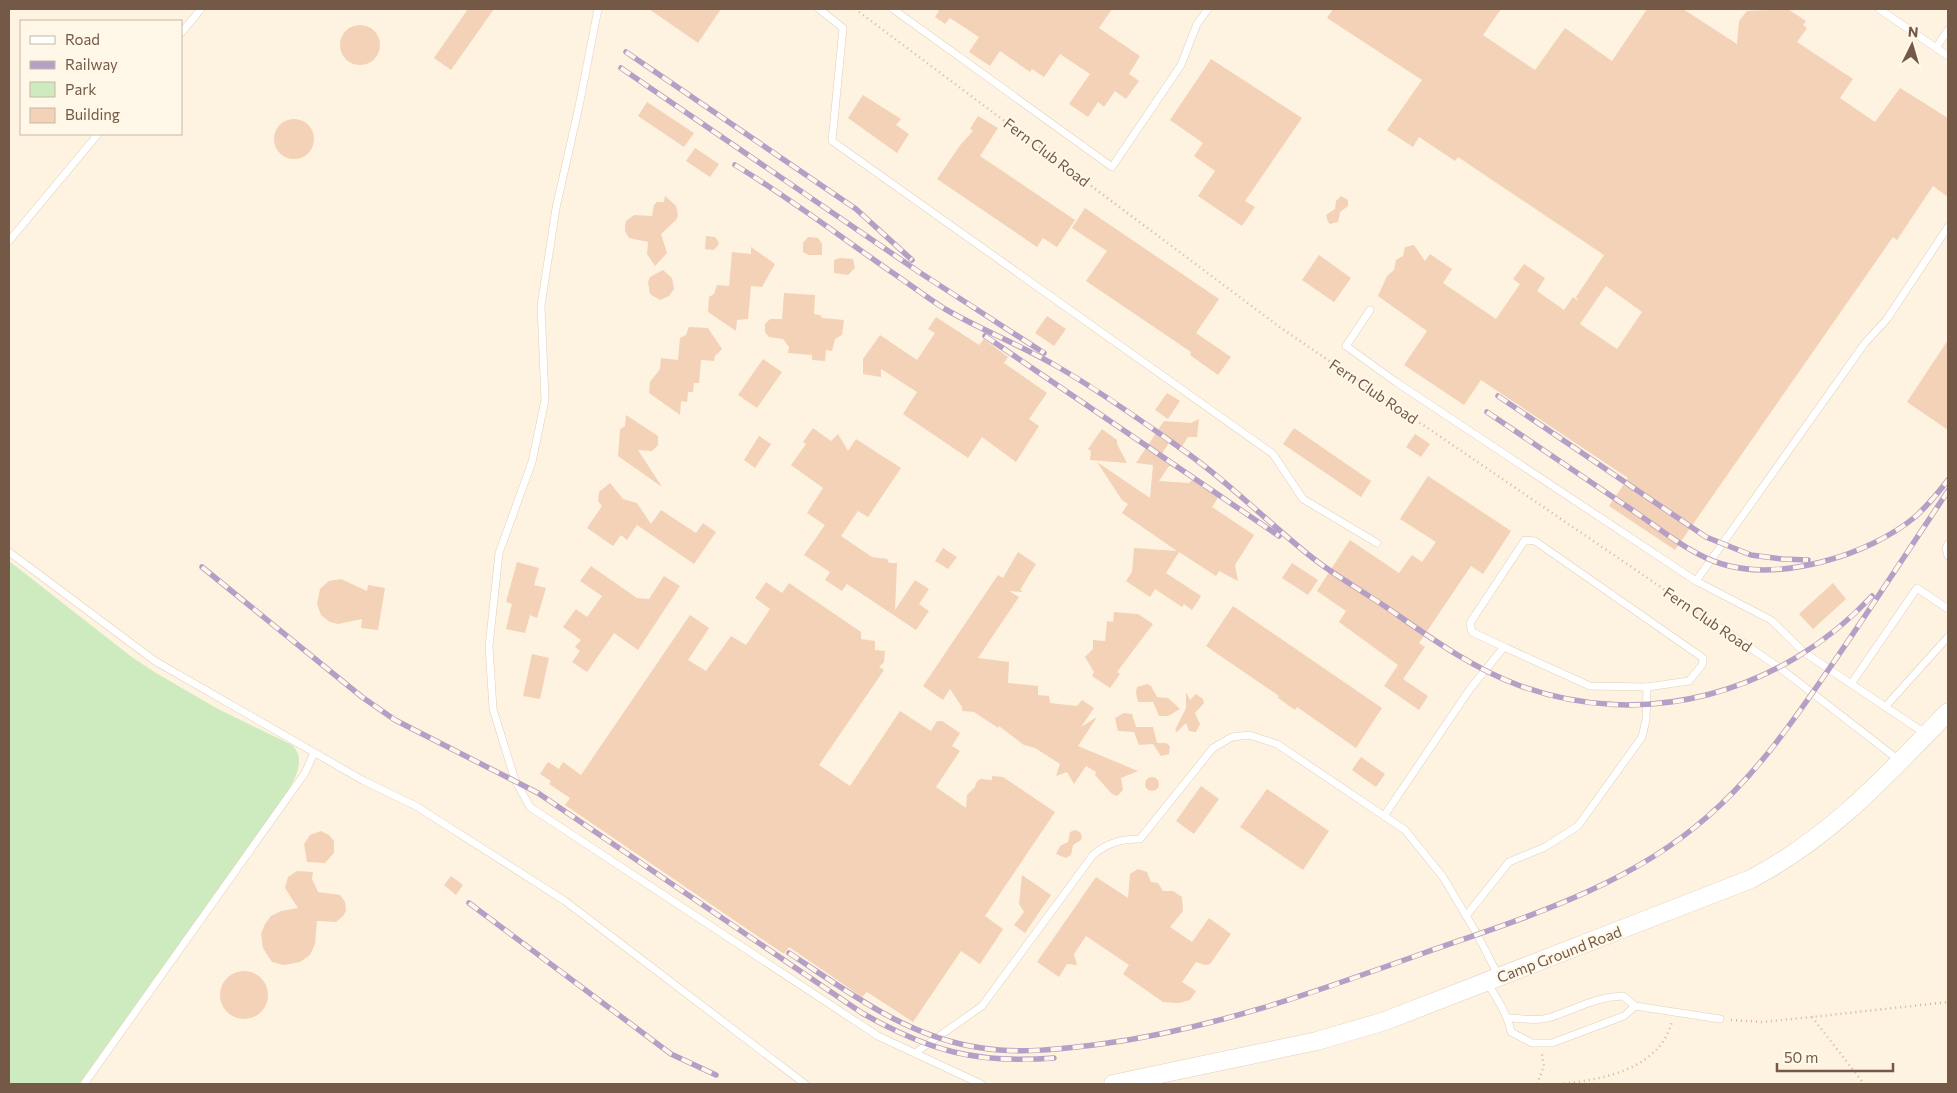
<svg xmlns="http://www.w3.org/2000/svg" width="1957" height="1093" font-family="Commissioner,sans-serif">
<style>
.green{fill:#ceeabf}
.building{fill:#f3d2b7;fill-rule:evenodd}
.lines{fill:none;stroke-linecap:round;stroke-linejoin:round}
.service-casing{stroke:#e1cfbc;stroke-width:8}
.tertiary-casing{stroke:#e1cfbc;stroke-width:19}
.path{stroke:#d8b59b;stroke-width:2.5;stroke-dasharray:1 4;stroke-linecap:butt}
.service{stroke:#fff;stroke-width:7}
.tertiary{stroke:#fff;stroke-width:18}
.rail-casing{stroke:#b69fc6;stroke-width:5.5}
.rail{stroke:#fff7e7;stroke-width:4;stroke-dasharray:11;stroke-linecap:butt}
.labels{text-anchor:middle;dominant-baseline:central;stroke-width:4;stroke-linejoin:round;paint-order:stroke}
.street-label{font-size:15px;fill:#745947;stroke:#fff7e7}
</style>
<rect width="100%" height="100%" fill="#fdf3e0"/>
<path class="green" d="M9 561 133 658 156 673 218 709 292 745C313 764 281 800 270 817L79 1084H9Z"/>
<g class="building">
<polygon points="468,9 494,9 451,70 434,58"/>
<polygon points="649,9 721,9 698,43"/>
<polygon points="936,9 1112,9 1099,28 1140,56 1129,74 1139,81 1126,99 1115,91 1104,107 1098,102 1088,117 1069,104 1090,74 1060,54 1044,77 1032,69 1030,72 1000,51 990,66 969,52 979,37 950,18 945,24 935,17 939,11"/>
<path d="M1333 9H1501L1483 35 1535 70 1565 28 1612 61 1647 9H1683L1737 44 1739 21 1747 11 1788 9 1806 21 1803 25 1807 28 1797 42 1853 79 1840 98 1875 122 1900 88 1948 118V197L1933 186 1897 240 1893 237 1675 550 1609 506 1628 478 1481 380 1464 405 1404 365 1427 331 1378 296 1387 276 1394 270 1396 260 1403 256 1405 247 1414 245 1425 261 1430 254 1452 269 1443 283 1496 319 1520 284 1513 279 1524 264 1545 278 1537 291 1564 310 1573 297 1578 301 1576 297 1604 255 1458 157 1455 161 1419 137 1413 147 1387 130 1422 80 1327 18ZM1606 286 1642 312 1617 349 1580 324Z"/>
<circle cx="360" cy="45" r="20"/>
<polygon points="1211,59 1302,118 1245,201 1255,207 1242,226 1198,196 1215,171 1194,156 1203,143 1170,120"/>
<polygon points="863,95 901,119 896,125 909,134 897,153 848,118"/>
<polygon points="647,102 694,133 684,147 638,116"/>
<polygon points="978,116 998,128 980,156 1075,220 1057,247 1043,238 1037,247 937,179 961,144 973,131 970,129"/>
<circle cx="294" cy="139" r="20"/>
<polygon points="695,148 719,164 710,177 686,161"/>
<polygon points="665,196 676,206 678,215 676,220 661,234 667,253 655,266 647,254 648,242 629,238 625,231 625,225 626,221 634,215 652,216 654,205 657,202 664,202"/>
<polygon points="1341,196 1348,200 1348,206 1340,212 1338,222 1330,224 1328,222 1326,215 1335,209 1336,201"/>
<polygon points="1085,208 1219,299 1196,333 1231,357 1218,375 1190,355 1191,352 1086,281 1107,251 1072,228"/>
<polygon points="706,236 715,237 718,241 719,244 714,250 705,249"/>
<polygon points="808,237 818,238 822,244 822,255 809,255 803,252 803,243"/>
<polygon points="751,247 775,264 762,287 751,286 748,319 737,320 736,331 708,312 709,297 714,294 717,285 729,286 732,252 751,254"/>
<polygon points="1319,255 1351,278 1334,302 1302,280"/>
<polygon points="840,258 853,259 855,268 848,275 834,273 834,260"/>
<polygon points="663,270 672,278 674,289 669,296 660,300 650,294 648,282 650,277"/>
<polygon points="784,293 815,295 814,314 820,315 822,318 844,320 842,335 835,339 832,351 826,350 825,361 812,360 812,355 788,353 789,347 783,339 769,337 765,332 765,324 770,319 782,319"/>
<polygon points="1047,316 1066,329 1054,346 1035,333"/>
<polygon points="936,317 979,345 984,339 1008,357 1004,363 1047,393 1029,419 1039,426 1016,462 982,437 968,458 903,414 917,392 881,369 881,377 863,374 863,359 880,335 917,360 935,333 928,329"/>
<polygon points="689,327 708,328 722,349 715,356 714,361 701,360 699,383 694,383 693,392 688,392 687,402 681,401 680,415 649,393 650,382 660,369 661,358 678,360 680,338 686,335"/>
<polygon points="1948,340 1948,430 1907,402"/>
<polygon points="763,359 782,372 757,408 738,395"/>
<polygon points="1167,393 1180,401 1168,419 1155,410"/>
<polygon points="626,415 658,436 658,445 652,451 638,450 662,487 618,456 620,429 625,426"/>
<polygon points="1199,419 1197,437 1188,437 1181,448 1170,441 1160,457 1175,467 1169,466 1159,481 1189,483 1192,480 1205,489 1206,488 1219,496 1212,507 1254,535 1235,565 1238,581 1219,571 1216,576 1179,552 1166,573 1201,596 1192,610 1184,604 1182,607 1155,589 1150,597 1126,581 1132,572 1134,548 1177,551 1122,513 1128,504 1122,500 1097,462 1150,498 1153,465 1136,463 1164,421 1191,423"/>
<polygon points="813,428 831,441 838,434 848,451 856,439 901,468 868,517 858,511 841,536 872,557 887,559 889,563 897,563 895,610 915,580 929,589 919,604 929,611 916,630 847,584 842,591 825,580 830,572 804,555 825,525 807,513 823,488 791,465 806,444 803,442"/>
<polygon points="1294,428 1371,481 1361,497 1283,444"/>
<polygon points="1102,429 1117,440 1117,444 1127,463 1090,460 1091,451 1088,449"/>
<polygon points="1415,434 1430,444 1421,457 1406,447"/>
<polygon points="759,436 771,444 755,468 744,460"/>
<polygon points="1428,476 1511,531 1483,574 1471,566 1419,643 1425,647 1403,679 1428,696 1419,710 1384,686 1398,665 1339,622 1346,611 1317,591 1350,540 1399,573 1412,555 1422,562 1436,542 1400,519"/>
<polygon points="610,483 623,499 637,503 651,524 661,510 696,533 703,523 716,532 694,564 637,525 627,540 621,535 613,546 587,528 602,506 598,501 599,492"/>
<polygon points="943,548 957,557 948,569 935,561"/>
<polygon points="1018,552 1036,564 1020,590 1023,592 1009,591 1019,597 978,658 1009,662 1008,683 1038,686 1038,695 1049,696 1050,703 1077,706 1082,700 1094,708 1081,727 1097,717 1078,746 1138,771 1121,778 1123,790 1117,796 1112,794 1095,775 1096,772 1086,766 1074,784 1067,772 1056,776 1060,764 1035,748 1024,745 999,726 998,728 974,712 962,711 962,707 950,689 943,700 923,686 998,575 1003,578"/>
<polygon points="517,562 539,568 534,585 546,588 537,618 530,615 525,633 506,629 512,604 506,602"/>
<polygon points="1292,563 1318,580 1308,595 1282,578"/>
<polygon points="591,566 637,598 649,599 664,576 680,586 638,650 614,633 587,672 572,662 580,651 575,647 581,640 563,627 576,609 587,617 602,596 580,581"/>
<polygon points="341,579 367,591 368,585 385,588 378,630 361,628 362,619 338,624 330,622 321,615 317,604 320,589 329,581"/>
<polygon points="766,582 782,593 789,583 861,632 861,639 875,641 875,650 885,651 884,662 879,667 884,670 819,765 850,786 900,711 931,731 937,721 942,721 960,733 952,746 960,751 936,787 966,808 967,795 975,787 976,783 980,779 992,780 992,776 1003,777 1055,812 985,916 1003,929 994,943 980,964 961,951 913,1022 867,992 862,997 789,947 784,954 565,805 570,798 549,784 551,781 540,774 548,762 559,769 563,762 581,775 690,615 709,628 688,660 706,671 731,636 746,645 770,609 755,598"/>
<polygon points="1833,583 1846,599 1813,629 1799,614"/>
<polygon points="1233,606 1382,708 1356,748 1297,707 1295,710 1278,698 1279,696 1206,646"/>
<polygon points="1114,612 1138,614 1153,624 1117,672 1120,674 1110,688 1092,676 1094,672 1085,657 1093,649 1093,640 1105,641 1107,621 1113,622"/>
<polygon points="532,654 549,658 540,699 523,696"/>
<polygon points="1147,684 1151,686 1157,697 1168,698 1180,709 1168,716 1159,716 1153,702 1138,702 1136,693 1137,687"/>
<polygon points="1186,692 1190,700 1196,694 1203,699 1204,703 1195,713 1200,724 1196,732 1189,731 1186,723 1177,732 1175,730 1186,708"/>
<polygon points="1124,713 1132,714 1136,727 1153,727 1157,743 1166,743 1170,746 1169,754 1161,756 1153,744 1139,745 1134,732 1118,731 1115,718"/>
<polygon points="1361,757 1385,774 1376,787 1352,770"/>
<circle cx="1152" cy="784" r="7"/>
<polygon points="1201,786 1219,799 1194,834 1176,821"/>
<polygon points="1267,789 1329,831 1303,870 1240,827"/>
<polygon points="1075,830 1080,832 1082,836 1081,840 1073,845 1071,855 1066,858 1056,854 1060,846 1068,842 1070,832"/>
<polygon points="321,831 329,835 334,841 334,853 325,863 307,862 304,844 310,835"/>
<polygon points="1138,869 1147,872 1151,882 1158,883 1163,891 1173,891 1182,897 1183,911 1170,927 1192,942 1209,918 1231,934 1210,964 1205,965 1196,962 1182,982 1196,991 1190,1000 1179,1003 1163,1002 1123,974 1129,965 1086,936 1074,954 1077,965 1067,964 1059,977 1037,962 1096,877 1128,898 1130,874"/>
<polygon points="297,871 313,872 312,879 318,892 340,895 345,902 346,911 343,916 336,922 317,921 315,944 310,955 300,962 284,965 272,962 263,948 261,934 265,924 271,916 281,911 298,908 285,888 288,877"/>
<polygon points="1022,875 1051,895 1025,933 1014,925 1024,912 1019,904"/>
<polygon points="451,876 463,885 456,895 444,885"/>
<circle cx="244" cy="995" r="24"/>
</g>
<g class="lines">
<g class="service-casing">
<g id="service">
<polyline points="598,9 579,106 556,208 541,306 545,400 532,462 499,553 489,646 493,709 515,780 530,807 878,1036 981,1084"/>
<polyline points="819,9 843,28 832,141 1273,454 1303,499 1377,543"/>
<polyline points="893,9 1112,167 1181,65 1197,24 1208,9"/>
<polyline points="1879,9 1948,56"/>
<polyline points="181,33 201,9"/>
<polyline points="1936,48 1948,30"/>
<polyline points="9,241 98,134"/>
<polyline points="1370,310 1346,346 1396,382 1696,581 1865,343 1887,319 1948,227"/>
<polyline points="1948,544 1946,548 1948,556"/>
<polyline points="9,552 155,661 364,781 416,806 565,901 805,1084"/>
<polyline points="1696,581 1771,620 1805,653 1926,734"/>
<polyline points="1721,628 1780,668 1900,761"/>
<polyline points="1504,647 1590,686 1647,687"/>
<polyline points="1851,684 1917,588 1948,609"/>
<polyline points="1885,707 1948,637"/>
<polyline points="1384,816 1470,689 1504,647 1472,632 1470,623 1525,540 1535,541 1703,658 1702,665 1689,681 1647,687 1646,720 1642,737 1578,826 1545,847 1509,862 1466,916"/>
<path d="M1487 982C1496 998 1508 1014 1511 1032L1532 1043H1552L1624 1016 1635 1006"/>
<path d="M1509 1018C1522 1018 1534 1022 1548 1018 1575 1010 1593 997 1623 996L1635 1006 1720 1019"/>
<path d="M915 1053 982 1006 1093 855C1107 843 1121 839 1140 839L1213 748 1232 737 1249 735 1277 744 1405 830 1443 877 1477 934 1499 977"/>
<polyline points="84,1084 305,773 314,753"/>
</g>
</g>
<g class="tertiary-casing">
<path id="tertiary" d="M1113 1084 1317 1041 1385 1021 1751 879C1831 837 1886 776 1948 712"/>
</g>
<g class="path">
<polyline points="855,9 1281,328 1712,622"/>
<polyline points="1812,1017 1864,1084"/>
<polyline points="1731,1020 1762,1022 1812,1017 1948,1002"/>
<polyline points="1537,1084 1544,1066 1542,1054"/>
<path d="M1559 1084C1601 1080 1660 1070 1672 1021"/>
</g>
<use href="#service" class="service"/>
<use href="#tertiary" class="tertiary"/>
<g class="rail-casing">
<g id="rail">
<polyline points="626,52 856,209 912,260"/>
<polyline points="621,68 919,272 1044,353"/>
<path d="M735 165C788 197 838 235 890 271 908 283 926 297 945 309 981 330 1021 345 1058 367 1100 391 1140 420 1180 448 1228 481 1268 523 1314 559 1336 576 1362 591 1386 607 1428 636 1470 667 1518 685 1644 732 1782 693 1872 596"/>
<polyline points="985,336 1279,536"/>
<polyline points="1498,396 1706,537 1751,555 1782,559 1808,560"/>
<path d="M1487 412C1537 446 1588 480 1638 514 1664 532 1692 555 1722 564 1781 582 1869 555 1915 517 1927 506 1938 493 1948 480"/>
<path d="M202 567 362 697 395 720 538 793 862 1013C929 1051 976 1064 1054 1058"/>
<polyline points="469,903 671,1054 716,1075"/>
<path d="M789 953C850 993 908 1038 982 1048 1021 1054 1062 1049 1101 1044 1214 1029 1318 991 1424 953 1523 918 1626 888 1707 817 1757 774 1794 720 1831 666 1871 608 1909 549 1948 491"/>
</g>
</g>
<use href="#rail" class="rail"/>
</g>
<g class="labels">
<g class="street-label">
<text transform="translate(1047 152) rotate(37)">Fern Club Road</text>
<text transform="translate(1374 391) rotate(34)">Fern Club Road</text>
<text transform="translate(1708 619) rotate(34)">Fern Club Road</text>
<text transform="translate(1559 954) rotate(-21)">Camp Ground Road</text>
</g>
</g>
<rect width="1957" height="1093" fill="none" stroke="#745947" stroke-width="20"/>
<rect x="20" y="20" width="162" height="115" fill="#fff7e7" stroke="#c7b8a7"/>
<rect x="30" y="36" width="25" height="8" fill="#ffffff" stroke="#c7b8a7"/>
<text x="65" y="45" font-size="15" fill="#745947">Road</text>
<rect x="30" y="61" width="25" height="8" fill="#b69fc6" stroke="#c7b8a7"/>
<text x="65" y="70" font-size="15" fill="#745947">Railway</text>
<rect x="30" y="82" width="25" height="15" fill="#ceeabf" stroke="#c7b8a7"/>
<text x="65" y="95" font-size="15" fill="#745947">Park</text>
<rect x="30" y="108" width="25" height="15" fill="#f3d2b7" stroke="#c7b8a7"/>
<text x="65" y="120" font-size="15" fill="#745947">Building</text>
<g transform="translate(1912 45) rotate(5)" stroke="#fff7e7" stroke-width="4" paint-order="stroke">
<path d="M0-4L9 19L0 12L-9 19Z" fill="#745947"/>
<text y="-8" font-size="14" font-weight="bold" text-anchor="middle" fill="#745947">N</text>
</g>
<path d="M1777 1063v8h116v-8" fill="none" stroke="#745947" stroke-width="2.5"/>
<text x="1784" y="1063" font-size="15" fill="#745947" stroke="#fff7e7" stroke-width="4" paint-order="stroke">50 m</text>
</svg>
